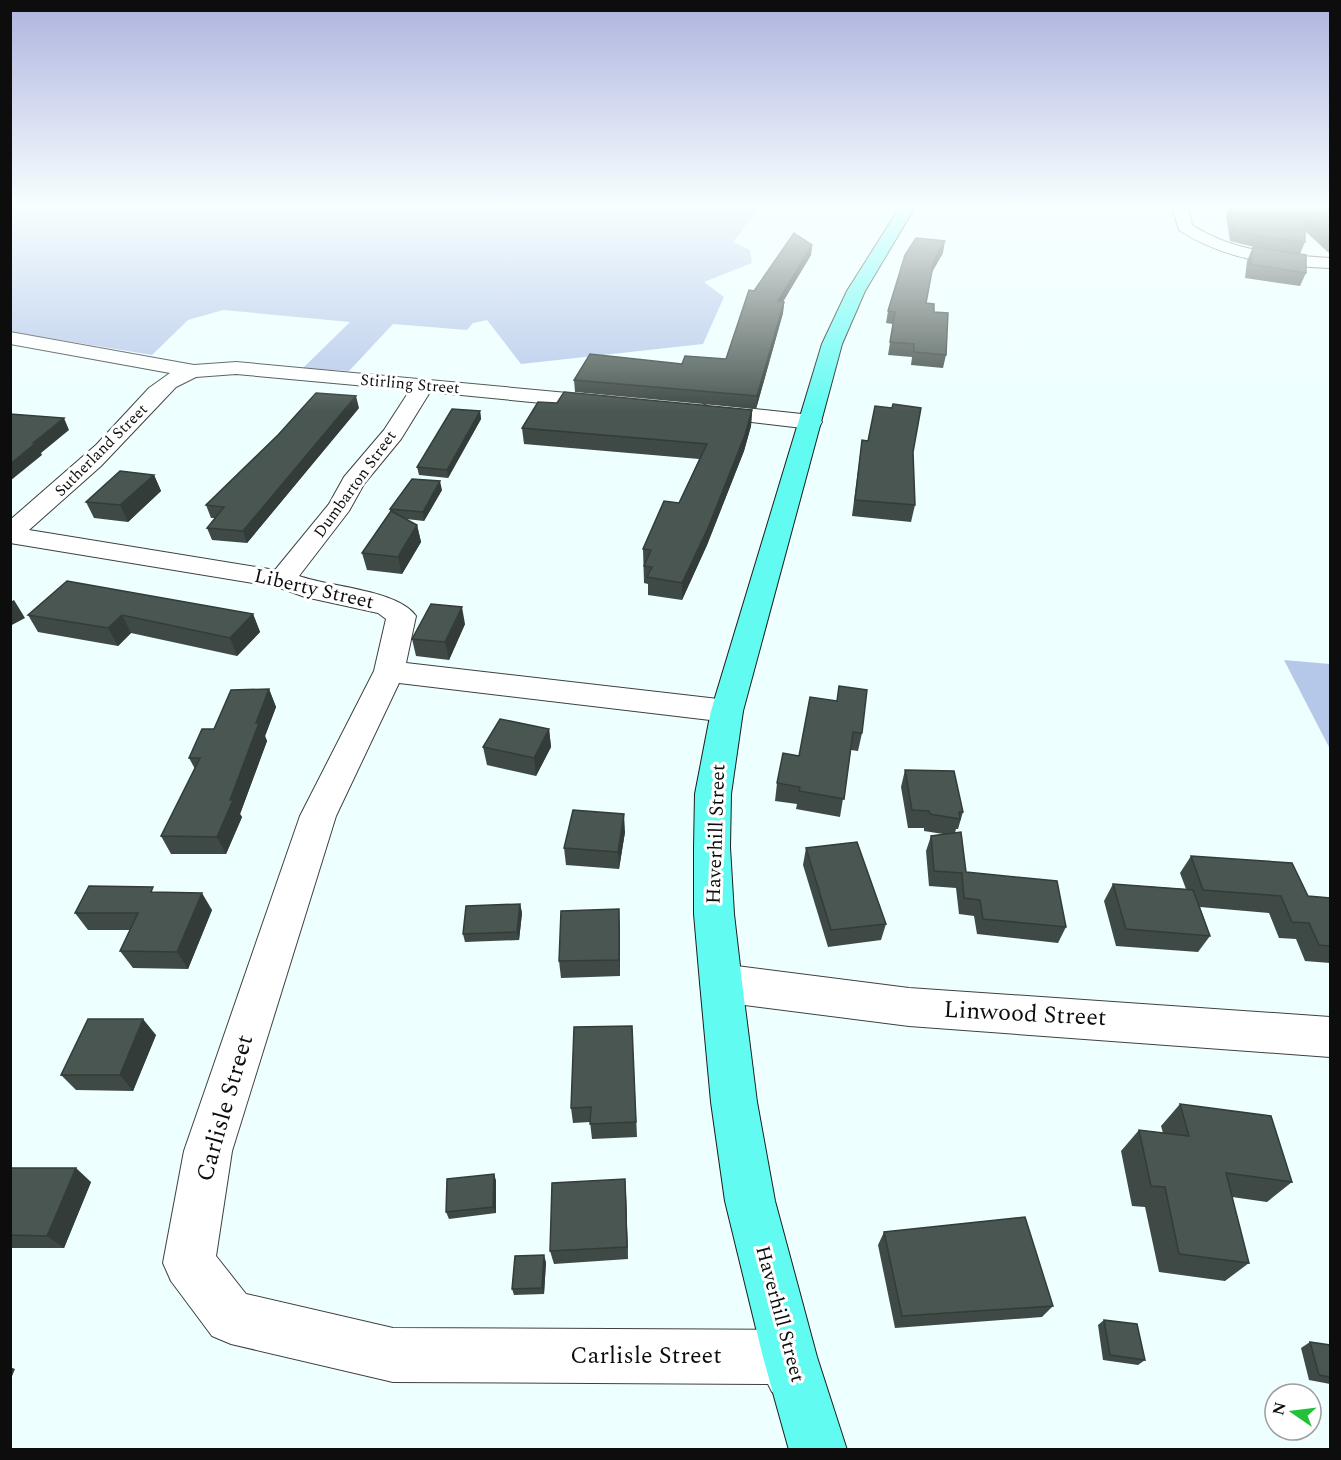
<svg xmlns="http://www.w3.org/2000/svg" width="1341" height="1460" font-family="Spectral,serif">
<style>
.green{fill:#b6c8ea}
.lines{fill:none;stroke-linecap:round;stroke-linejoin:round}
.minor-casing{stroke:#404040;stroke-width:2}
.major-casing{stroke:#1e1e1e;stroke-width:2}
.minor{fill:#fff;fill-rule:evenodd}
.major{fill:#61fbf2;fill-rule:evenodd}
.wall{fill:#3f4a46}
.shaded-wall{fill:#333c39}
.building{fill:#495651;stroke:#333c39;stroke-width:1.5}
.labels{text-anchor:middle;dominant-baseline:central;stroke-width:6;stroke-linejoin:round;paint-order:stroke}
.far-street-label{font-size:16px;fill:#0d0d0d;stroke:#fff}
.street-label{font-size:20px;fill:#0d0d0d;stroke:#fff}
.near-street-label{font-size:24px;fill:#0d0d0d;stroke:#fff}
</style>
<rect width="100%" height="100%" fill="#eff"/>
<g class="green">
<polygon points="11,207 760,207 733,242 750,250 752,263 704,282 724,297 703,344 521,364 487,320 473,323 467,330 393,324 349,371 303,368 350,322 223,310 188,320 152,355 11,332"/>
<polygon points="1284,660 1330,664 1330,749"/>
</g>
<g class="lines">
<g class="minor-casing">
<g id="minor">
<path d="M1172 207H1188L1192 225C1234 252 1281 255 1330 258V268C1278 266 1224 260 1179 230Z"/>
<path d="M10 332 194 365 236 362 611 397 614 402 611 407 603 409 430 392 401 439 364 484 349 511 299 576C330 587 398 590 416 616L406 663 727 700 738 703 743 711 738 719 727 722 399 683 336 816 232 1151 216 1256 246 1294 393 1328 790 1330 809 1338C819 1362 820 1368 810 1392L791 1400 772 1392 768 1384 393 1382 231 1344 212 1336 171 1281 163 1263 184 1151 300 816 374 671 386 619 378 613 305 597 277 587 10 543V520L96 445 149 388 170 373 10 344ZM236 374 410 390 384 430 344 477 329 504 275 570 29 530 101 466 176 387 196 377Z"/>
<polygon points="709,404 811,415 819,417 822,422 819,427 811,429 701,416 698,411 701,406"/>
<polygon points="721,964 909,988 1330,1017 1330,1057 909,1026 721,1002 706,996 700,983 706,970"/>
</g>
</g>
<g class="major-casing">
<polygon id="major" points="900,207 915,207 865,291 842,344 743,711 731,794 730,847 734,914 742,983 757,1102 775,1201 817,1357 847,1450 789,1450 763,1357 725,1201 711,1102 700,983 694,914 694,847 695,794 711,711 822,344 847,291"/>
</g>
<use href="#minor" class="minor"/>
<use href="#major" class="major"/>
</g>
<g class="wall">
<polygon points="1229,207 1330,207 1330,254 1305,231 1305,242 1300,254 1306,273 1300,286 1245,278 1247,261 1253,247 1258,248 1230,241 1226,216"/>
<polygon points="812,245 811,255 783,301 784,302 783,313 756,409 575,392 574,380 682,364 726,359 754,291"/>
<polygon points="943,253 932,272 926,303 934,312 946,355 943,368 911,365 912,357 888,355 893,324 886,323 888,311"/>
<polygon points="557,403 752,410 751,426 744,451 707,545 682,600 648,595 648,584 644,583 643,549 679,503 699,459 524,444 522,428"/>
<polygon points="359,408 247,543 212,540 207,528 215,518 211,518 206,505"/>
<polygon points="480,411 481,419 448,478 419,475 417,467"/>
<polygon points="862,440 913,452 915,505 911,522 852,516"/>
<polygon points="154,475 161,491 128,522 94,518 86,502"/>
<polygon points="442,490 424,521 406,519 417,525 421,542 402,574 367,570 362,553 390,512 390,509"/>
<polygon points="253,614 260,632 237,656 131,633 118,646 38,632 28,615"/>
<polygon points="465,624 449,660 416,656 412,639"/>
<polygon points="269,689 276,707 265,736 267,741 240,814 242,817 226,854 171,854 161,836 195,769 189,758 214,729"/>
<polygon points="837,701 862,733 858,751 851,750 840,817 796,809 797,804 775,801 777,783 799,756"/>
<polygon points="549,729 551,747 536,776 487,765 483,747"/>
<polygon points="905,770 963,812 958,829 956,829 955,833 966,872 1066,927 1058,943 977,934 974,916 959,914 956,888 929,886 926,851 931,836 943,834 924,831 924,828 908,828 901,787"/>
<polygon points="625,832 619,869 566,865 564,848"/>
<polygon points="806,848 886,924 881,940 828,947 803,865"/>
<polygon points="1191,856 1308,896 1330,898 1330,963 1305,961 1296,939 1279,938 1269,913 1200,907 1210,936 1198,952 1116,946 1104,901 1113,884 1186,889 1180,873"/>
<polygon points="157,892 212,910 188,969 133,968 120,951 130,930 88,930 75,913"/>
<polygon points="520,904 522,913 519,940 465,942 463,934"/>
<polygon points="620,926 620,976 561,978 559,961"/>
<polygon points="632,1026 637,1137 592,1139 590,1122 573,1123 571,1108"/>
<polygon points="156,1035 133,1091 76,1090 61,1075"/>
<polygon points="1180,1104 1292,1182 1267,1202 1232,1197 1249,1263 1225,1281 1159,1272 1145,1207 1132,1206 1121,1151 1139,1130 1163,1133 1161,1126"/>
<polygon points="10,1168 91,1182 64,1248 10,1248"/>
<polygon points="494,1174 496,1181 496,1213 449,1219 446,1212"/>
<polygon points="626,1193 628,1259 554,1264 550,1251"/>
<polygon points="884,1232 1053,1306 1042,1317 895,1328 878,1245"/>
<polygon points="546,1262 544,1294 514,1295 512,1289"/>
<polygon points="1104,1320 1145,1360 1138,1365 1103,1360 1098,1325"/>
<polygon points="1310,1342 1330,1345 1330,1384 1309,1380 1301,1348"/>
</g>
<g class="shaded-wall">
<polygon points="945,241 943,253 932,272 934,260"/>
<polygon points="812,245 811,255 777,312 778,301"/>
<polygon points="784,302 783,313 756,409 757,396"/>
<polygon points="356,396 359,408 247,543 243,531"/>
<polygon points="752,410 751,426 744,451 707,545 682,600 682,583"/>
<polygon points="480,411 481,419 448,478 447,470"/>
<polygon points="64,418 69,430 41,453 42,455 10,481 10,464 33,443"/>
<polygon points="154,475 161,491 128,522 120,505"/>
<polygon points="440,481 442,490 424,521 423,512"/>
<polygon points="417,525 421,542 402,574 398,557"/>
<polygon points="14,600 25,618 10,626 10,602"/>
<polygon points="462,607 465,624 449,660 445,642"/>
<polygon points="253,614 260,632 237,656 230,638"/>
<polygon points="122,615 131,633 118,646 108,628"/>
<polygon points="269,689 276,707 265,736 267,741 240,814 242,817 226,854 217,837 256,723"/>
<polygon points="549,729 551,747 536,776 534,758"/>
<polygon points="624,814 625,832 619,869 618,852"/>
<polygon points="202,893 212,910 188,969 177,952"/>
<polygon points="520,904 522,913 519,940 517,932"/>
<polygon points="619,909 620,926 620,976 619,960"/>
<polygon points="143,1019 156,1035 133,1091 120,1075"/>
<polygon points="76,1168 91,1182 64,1248 47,1236"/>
<polygon points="494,1174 496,1181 496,1213 493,1207"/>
<polygon points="625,1179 626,1193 628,1259 627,1247"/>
<polygon points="544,1255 546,1262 544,1294 542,1288"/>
<polygon points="10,1367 15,1369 10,1381"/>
</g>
<g class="building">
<polygon points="1230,207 1330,207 1330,239 1305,216 1305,242 1263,237 1234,230"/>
<polygon points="794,233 812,245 778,301 784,302 757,396 574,380 590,354 682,364 685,356 726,359 749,290 754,291"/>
<polygon points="916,238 945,241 934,260 926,303 934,304 934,312 948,313 946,355 914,352 914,344 890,342 895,312 888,311 905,255"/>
<polygon points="1253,247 1306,255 1306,273 1250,264"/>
<polygon points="564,392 752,410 745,435 708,528 682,583 647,577 652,567 644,566 651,550 643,549 664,501 679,503 707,444 522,428 538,402 557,403"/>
<polygon points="316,393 356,396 243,531 207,528 224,507 206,505 278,435"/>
<polygon points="893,404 921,408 913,452 915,505 855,500 862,440 868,441 875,406 892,408"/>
<polygon points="452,409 480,411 447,470 417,467"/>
<polygon points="10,414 64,418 33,443 36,443 10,464"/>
<polygon points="120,471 154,475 120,505 86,502"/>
<polygon points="412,479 440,481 423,512 390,509"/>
<polygon points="391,511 417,525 398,557 362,553"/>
<polygon points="67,581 253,614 230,638 122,615 108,628 28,615"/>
<polygon points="431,604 462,607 445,642 412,639"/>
<polygon points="839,686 867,690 862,733 853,732 844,799 799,791 800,787 777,783 783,753 799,756 810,697 837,701"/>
<polygon points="269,689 256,723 259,723 230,800 233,800 217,837 161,836 200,758 189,758 202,729 214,729 231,690"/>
<polygon points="500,719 549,729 534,758 483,747"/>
<polygon points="905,770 954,771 963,812 959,812 960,819 930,814 929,811 912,810"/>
<polygon points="573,810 624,814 618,852 564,848"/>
<polygon points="961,832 966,872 1057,881 1066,927 983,919 980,900 964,898 962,873 934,871 931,836"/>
<polygon points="857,842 886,924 831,930 806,848"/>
<polygon points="1191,856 1292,863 1308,896 1330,898 1330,946 1319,945 1309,923 1292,922 1281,896 1203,890"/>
<polygon points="1113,884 1193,890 1210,936 1126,929"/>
<polygon points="89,886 153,887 151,892 202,893 177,952 120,951 138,913 75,913"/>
<polygon points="520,904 517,932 463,934 466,906"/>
<polygon points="619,909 619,960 559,961 561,911"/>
<polygon points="88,1019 143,1019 120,1075 61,1075"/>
<polygon points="632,1026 636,1122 590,1124 591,1107 571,1108 574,1027"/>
<polygon points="1180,1104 1271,1116 1292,1182 1226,1173 1249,1263 1179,1254 1165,1187 1151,1186 1139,1130 1189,1136"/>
<polygon points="10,1168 76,1168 47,1236 10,1235"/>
<polygon points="494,1174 493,1207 446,1212 447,1179"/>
<polygon points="625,1179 627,1247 550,1251 552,1183"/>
<polygon points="1025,1217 1053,1306 902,1316 884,1232"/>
<polygon points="544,1255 542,1288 512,1289 515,1256"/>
<polygon points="1104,1320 1137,1324 1145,1360 1110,1355"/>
<polygon points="1310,1342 1330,1345 1330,1377 1319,1375"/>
</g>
<linearGradient id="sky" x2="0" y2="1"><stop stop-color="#aeb3de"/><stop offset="0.5" stop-color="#f7ffff"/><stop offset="1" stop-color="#f7ffff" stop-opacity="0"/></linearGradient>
<rect width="1341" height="412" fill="url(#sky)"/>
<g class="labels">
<g class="far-street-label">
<text transform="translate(410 384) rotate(5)">Stirling Street</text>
<text transform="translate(101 450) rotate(-45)">Sutherland Street</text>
<text transform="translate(355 484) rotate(-54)">Dumbarton Street</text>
</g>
<g class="street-label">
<text transform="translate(314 589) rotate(13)">Liberty Street</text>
<text transform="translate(716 834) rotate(-88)">Haverhill Street</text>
<text transform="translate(780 1314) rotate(75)">Haverhill Street</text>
</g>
<g class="near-street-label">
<text transform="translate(1025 1014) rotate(3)">Linwood Street</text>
<text transform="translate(225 1108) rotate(-74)">Carlisle Street</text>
<text x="646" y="1356">Carlisle Street</text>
</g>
</g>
<rect width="1341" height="1460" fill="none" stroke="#0d0d0d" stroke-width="24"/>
<g transform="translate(1293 1412) rotate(284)"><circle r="28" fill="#ffffff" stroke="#9e9e9e" stroke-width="1.5"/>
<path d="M0-4.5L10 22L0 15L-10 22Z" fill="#22c137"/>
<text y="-9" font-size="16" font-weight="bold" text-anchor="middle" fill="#0d0d0d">N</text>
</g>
</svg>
